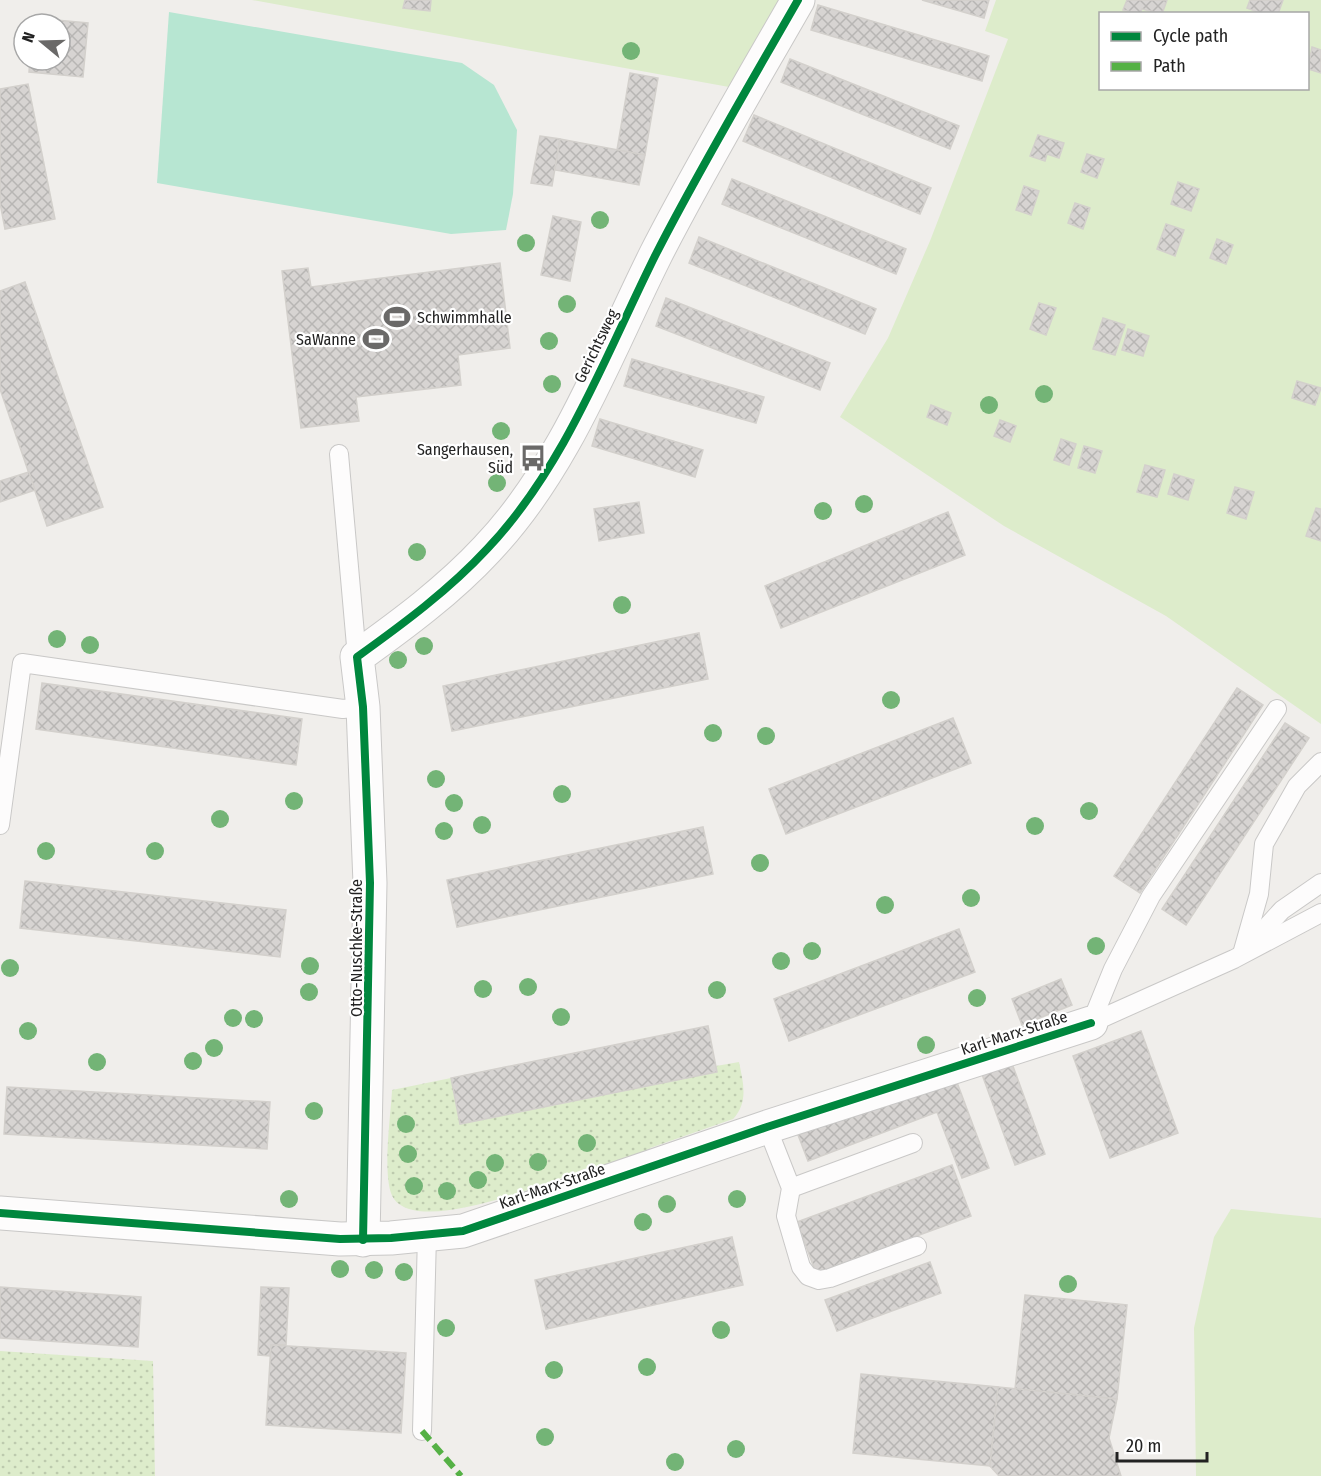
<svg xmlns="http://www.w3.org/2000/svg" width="1321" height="1476" font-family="'Fira Sans Condensed',sans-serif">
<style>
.grass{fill:url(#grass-dots)}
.garden{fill:#ddeccb;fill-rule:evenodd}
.pitch{fill:#b7e6d2}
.building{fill:url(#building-cross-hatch);stroke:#d3d0cc;stroke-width:1.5}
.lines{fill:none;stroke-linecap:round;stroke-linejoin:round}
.service-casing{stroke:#c9c8c7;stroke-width:20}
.minor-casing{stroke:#c9c8c7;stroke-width:35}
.service{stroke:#fdfcfc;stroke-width:18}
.minor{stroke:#fdfcfc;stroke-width:33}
.quiet{stroke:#55b145;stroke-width:6;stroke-dasharray:12 6;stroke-linecap:butt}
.cycleway-casing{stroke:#fff;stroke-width:11}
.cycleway{stroke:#00873e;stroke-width:8}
.tree{fill:#73b476}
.labels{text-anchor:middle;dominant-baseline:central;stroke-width:4.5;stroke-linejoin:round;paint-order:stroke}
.poi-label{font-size:16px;fill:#222;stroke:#fff;text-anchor:end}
.street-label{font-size:16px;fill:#222;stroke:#fff}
</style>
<defs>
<pattern id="grass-dots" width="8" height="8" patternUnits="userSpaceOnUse" patternTransform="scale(1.5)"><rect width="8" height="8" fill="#ddeccb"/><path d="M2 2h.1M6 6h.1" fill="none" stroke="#bdcaae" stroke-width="1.8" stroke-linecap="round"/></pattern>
<pattern id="building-cross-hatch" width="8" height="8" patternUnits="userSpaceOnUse" patternTransform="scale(1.5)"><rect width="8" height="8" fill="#d7d4d2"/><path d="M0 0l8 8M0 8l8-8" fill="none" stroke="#b8b6b4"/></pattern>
</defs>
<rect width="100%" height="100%" fill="#f0eeeb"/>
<g class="grass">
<path d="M739 1062C743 1082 749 1102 733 1119L650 1148 652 1154 592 1177 587 1168C553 1181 421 1236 394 1199 381 1181 391 1114 392 1090L451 1078 461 1124 717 1072 716 1066Z"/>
<polygon points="0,1351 153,1361 155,1476 0,1476"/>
</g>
<g class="garden">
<polygon points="252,0 813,0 762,93"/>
<path d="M996 0H1321V724L1166 616 1004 526 840 417 888 338 930 241 1008 39 985 31ZM1100 14H1308V88H1100Z"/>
<polygon points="1231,1209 1321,1218 1321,1476 1196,1476 1194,1328 1214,1237"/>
</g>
<polygon class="pitch" points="169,12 462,63 494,85 517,130 513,194 506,230 451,234 157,183"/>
<g class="building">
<polygon points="405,0 431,0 430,11 403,8"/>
<polygon points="922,0 989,0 984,18"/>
<polygon points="1127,0 1167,0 1162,14 1142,9 1140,14 1123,10"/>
<polygon points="1250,0 1283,0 1278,14 1263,14 1247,8"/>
<polygon points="818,5 989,56 982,81 811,30"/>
<polygon points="34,18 88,23 83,77 29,72 30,60 60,60 60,24 33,24"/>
<polygon points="1312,47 1321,50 1321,73 1308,69"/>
<polygon points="790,59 959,126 950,149 781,82"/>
<polygon points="630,73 658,78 645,155 617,150"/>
<polygon points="28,84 55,219 5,229 0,203 0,89"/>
<polygon points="754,115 931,188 920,214 743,141"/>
<polygon points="1038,135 1064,143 1059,158 1047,154 1045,161 1030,156"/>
<polygon points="540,136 560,139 552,186 531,183"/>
<polygon points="560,139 645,155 639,185 555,170"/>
<polygon points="1087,154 1104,159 1097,178 1081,172"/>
<polygon points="732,179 906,249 896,274 722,204"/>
<polygon points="1178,182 1199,189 1191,211 1171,204"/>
<polygon points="1024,186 1039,191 1031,215 1016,210"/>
<polygon points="1075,203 1090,208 1083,229 1068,223"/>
<polygon points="553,216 581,222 570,281 541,275"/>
<polygon points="1166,224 1184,230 1175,256 1157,249"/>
<polygon points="699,237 876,309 865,334 689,263"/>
<polygon points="1217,239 1233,245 1226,264 1210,258"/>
<polygon points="500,263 510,348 458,355 461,385 356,397 359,421 301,428 282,271 308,268 311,287"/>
<polygon points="25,282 103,507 47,526 0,389 0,291"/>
<polygon points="666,298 830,363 820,390 656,326"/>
<polygon points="1039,303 1056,308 1046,335 1030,329"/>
<polygon points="1103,318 1125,325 1115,355 1093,349"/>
<polygon points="1128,329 1149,336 1143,356 1122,350"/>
<polygon points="632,359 764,397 756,423 624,386"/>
<polygon points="1297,381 1321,388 1315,405 1292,398"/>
<polygon points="931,405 951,413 947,425 927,417"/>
<polygon points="600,419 703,450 695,477 592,446"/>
<polygon points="1000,420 1016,426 1010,442 994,436"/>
<polygon points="1061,439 1076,444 1069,465 1054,460"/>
<polygon points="1084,446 1102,451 1095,473 1078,468"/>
<polygon points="1145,465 1165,470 1157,497 1137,492"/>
<polygon points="29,472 35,490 0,502 0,481"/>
<polygon points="1174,474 1194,480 1188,500 1168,494"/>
<polygon points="1235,487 1254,492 1246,519 1227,513"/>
<polygon points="639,502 644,533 599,541 594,509"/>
<polygon points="1316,508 1321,509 1321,541 1306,536"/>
<polygon points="948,512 965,555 781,628 765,586"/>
<polygon points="699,633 708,679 452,731 443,686"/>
<polygon points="42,683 302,719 296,765 36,729"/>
<polygon points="1237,688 1263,705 1140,893 1114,876"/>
<polygon points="953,718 971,763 786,834 769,789"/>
<polygon points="1285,723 1309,738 1186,925 1162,909"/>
<polygon points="703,827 713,874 457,927 447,880"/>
<polygon points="25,881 286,910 280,957 20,928"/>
<polygon points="959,929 975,972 789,1041 774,999"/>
<polygon points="1061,979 1072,1005 1022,1025 1012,999"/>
<polygon points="708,1026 717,1072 460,1124 451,1078"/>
<polygon points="1141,1031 1178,1133 1110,1158 1073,1056"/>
<polygon points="1010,1058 1045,1154 1015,1165 980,1069"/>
<polygon points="955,1077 989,1168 962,1178 937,1112 808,1161 798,1135"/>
<polygon points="7,1087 270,1102 267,1149 4,1134"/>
<polygon points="952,1165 971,1216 816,1273 797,1222"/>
<polygon points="732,1237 743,1285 546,1329 535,1280"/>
<polygon points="930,1262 941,1293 837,1331 825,1300"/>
<polygon points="0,1287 141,1297 138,1347 0,1338"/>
<polygon points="261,1287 289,1288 286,1345 271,1345 270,1356 258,1355"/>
<polygon points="1025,1295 1127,1305 1117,1399 1015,1389"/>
<polygon points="271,1345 406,1353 401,1433 266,1425"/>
<polygon points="861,1374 998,1387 990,1466 853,1453"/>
<polygon points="998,1387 1117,1399 1109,1438 1121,1476 999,1476 990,1466"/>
</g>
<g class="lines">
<g class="service-casing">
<g id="service">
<polyline points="339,454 357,657"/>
<polyline points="0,825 22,663 343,709 363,707"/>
<polyline points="1251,944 1282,910 1321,883"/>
<polyline points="1242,954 1259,894 1264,844 1297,786 1321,762"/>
<polyline points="1091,1023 1113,969 1151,896 1277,709"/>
<polyline points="1091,1023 1234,959 1321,913"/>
<polyline points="767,1127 791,1188 786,1216 801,1267 808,1276 819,1280 830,1278 917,1246"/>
<polyline points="791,1188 913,1143"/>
<polyline points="422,1431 427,1235"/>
</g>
</g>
<g class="minor-casing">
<g id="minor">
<polyline points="0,1213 340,1239 391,1238 463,1231 767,1127 1091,1023"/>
<path d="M363 1240 370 883 363 707 357 657C403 624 449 590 487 549 565 467 606 354 656 254 700 168 750 84 798 0"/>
</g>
</g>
<use href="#service" class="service"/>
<use href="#minor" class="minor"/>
<polyline class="quiet" points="422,1431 461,1476"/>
<g class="cycleway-casing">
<g id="cycleway">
<polyline points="0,1213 340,1239 391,1238 463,1231 767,1127 1091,1023"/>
<path d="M363 1240 370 883 363 707 357 657C403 624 449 590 487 549 565 467 606 354 656 254 700 168 750 84 798 0"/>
</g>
</g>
<use href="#cycleway" class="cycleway"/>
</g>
<g class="tree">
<circle cx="631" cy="51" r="9"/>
<circle cx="600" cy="220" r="9"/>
<circle cx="526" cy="243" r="9"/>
<circle cx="567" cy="304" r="9"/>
<circle cx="549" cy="341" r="9"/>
<circle cx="552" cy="384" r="9"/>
<circle cx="1044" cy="394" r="9"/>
<circle cx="989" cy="405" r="9"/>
<circle cx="501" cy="431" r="9"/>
<circle cx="497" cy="483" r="9"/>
<circle cx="864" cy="504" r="9"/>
<circle cx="823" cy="511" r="9"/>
<circle cx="417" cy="552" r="9"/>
<circle cx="622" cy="605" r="9"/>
<circle cx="57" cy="639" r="9"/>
<circle cx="90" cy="645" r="9"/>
<circle cx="424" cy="646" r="9"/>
<circle cx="398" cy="660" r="9"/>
<circle cx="891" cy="700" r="9"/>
<circle cx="713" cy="733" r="9"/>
<circle cx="766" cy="736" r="9"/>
<circle cx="436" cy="779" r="9"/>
<circle cx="562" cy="794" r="9"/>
<circle cx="294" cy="801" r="9"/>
<circle cx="454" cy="803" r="9"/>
<circle cx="1089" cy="811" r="9"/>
<circle cx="220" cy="819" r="9"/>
<circle cx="482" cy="825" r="9"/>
<circle cx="1035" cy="826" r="9"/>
<circle cx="444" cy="831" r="9"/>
<circle cx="46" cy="851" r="9"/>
<circle cx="155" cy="851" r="9"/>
<circle cx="760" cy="863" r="9"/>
<circle cx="971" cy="898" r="9"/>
<circle cx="885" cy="905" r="9"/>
<circle cx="1096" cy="946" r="9"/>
<circle cx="812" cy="951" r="9"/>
<circle cx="781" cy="961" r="9"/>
<circle cx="310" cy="966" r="9"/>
<circle cx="10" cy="968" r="9"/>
<circle cx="528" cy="987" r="9"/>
<circle cx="483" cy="989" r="9"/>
<circle cx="717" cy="990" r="9"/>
<circle cx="309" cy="992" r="9"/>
<circle cx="977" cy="998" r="9"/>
<circle cx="561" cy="1017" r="9"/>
<circle cx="233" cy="1018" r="9"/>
<circle cx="254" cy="1019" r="9"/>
<circle cx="28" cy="1031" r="9"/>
<circle cx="926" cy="1045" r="9"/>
<circle cx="214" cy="1048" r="9"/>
<circle cx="193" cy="1061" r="9"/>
<circle cx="97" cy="1062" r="9"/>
<circle cx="314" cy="1111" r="9"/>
<circle cx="406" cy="1124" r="9"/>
<circle cx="587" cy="1143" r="9"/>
<circle cx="408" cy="1154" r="9"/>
<circle cx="538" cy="1162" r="9"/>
<circle cx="495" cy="1163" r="9"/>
<circle cx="478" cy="1180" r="9"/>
<circle cx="414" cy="1186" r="9"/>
<circle cx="447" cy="1191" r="9"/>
<circle cx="289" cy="1199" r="9"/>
<circle cx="737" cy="1199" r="9"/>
<circle cx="667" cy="1204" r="9"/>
<circle cx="643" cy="1222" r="9"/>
<circle cx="340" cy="1269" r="9"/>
<circle cx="374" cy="1270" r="9"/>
<circle cx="404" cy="1272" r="9"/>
<circle cx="1068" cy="1284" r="9"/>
<circle cx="446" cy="1328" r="9"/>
<circle cx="721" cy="1330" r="9"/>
<circle cx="647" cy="1367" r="9"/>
<circle cx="554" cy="1370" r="9"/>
<circle cx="545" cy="1437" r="9"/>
<circle cx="736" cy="1449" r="9"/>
<circle cx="675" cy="1462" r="9"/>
</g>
<defs>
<g id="stadium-bare" transform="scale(2.07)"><path d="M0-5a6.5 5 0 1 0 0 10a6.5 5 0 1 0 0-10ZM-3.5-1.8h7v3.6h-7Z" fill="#6a6968" stroke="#fff" stroke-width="2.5" paint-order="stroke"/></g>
<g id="bus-bare" transform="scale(2.07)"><path d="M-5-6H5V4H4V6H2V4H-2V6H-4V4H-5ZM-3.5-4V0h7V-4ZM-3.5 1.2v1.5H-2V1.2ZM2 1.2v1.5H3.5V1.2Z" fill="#6a6968" stroke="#fff" stroke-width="2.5" paint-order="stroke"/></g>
</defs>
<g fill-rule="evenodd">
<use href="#stadium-bare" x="397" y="317"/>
<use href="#stadium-bare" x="376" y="339"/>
<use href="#bus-bare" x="533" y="458"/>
</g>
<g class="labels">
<g class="poi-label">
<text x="417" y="317" text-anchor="start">Schwimmhalle</text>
<text x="356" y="339">SaWanne</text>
<text x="513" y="449">Sangerhausen,<tspan x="513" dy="18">Süd</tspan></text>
</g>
<g class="street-label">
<text transform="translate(596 346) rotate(-64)">Gerichtsweg</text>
<text transform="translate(356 948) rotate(-90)">Otto-Nuschke-Straße</text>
<text transform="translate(1014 1033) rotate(-18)">Karl-Marx-Straße</text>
<text transform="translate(552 1186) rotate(-19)">Karl-Marx-Straße</text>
</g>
</g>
<rect x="1099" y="12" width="210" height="78" fill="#ffffff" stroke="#a7a7a7" stroke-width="1.5"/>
<rect x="1111" y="32" width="30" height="9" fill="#00873e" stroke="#a7a7a7" stroke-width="1.5"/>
<text x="1153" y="42" font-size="18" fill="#222222">Cycle path</text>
<rect x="1111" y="62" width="30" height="9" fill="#55b145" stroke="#a7a7a7" stroke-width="1.5"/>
<text x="1153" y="72" font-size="18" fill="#222222">Path</text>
<g transform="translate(42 42) rotate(289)"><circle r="28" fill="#ffffff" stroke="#a7a7a7" stroke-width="1.5"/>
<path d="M0-4.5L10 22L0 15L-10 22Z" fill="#6a6968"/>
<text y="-9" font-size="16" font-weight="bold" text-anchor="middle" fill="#222222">N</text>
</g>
<path d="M1117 1452v9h90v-9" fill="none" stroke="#222222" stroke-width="3"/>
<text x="1126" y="1452" font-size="18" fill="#222222" stroke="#ffffff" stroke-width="4.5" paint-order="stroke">20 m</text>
</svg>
